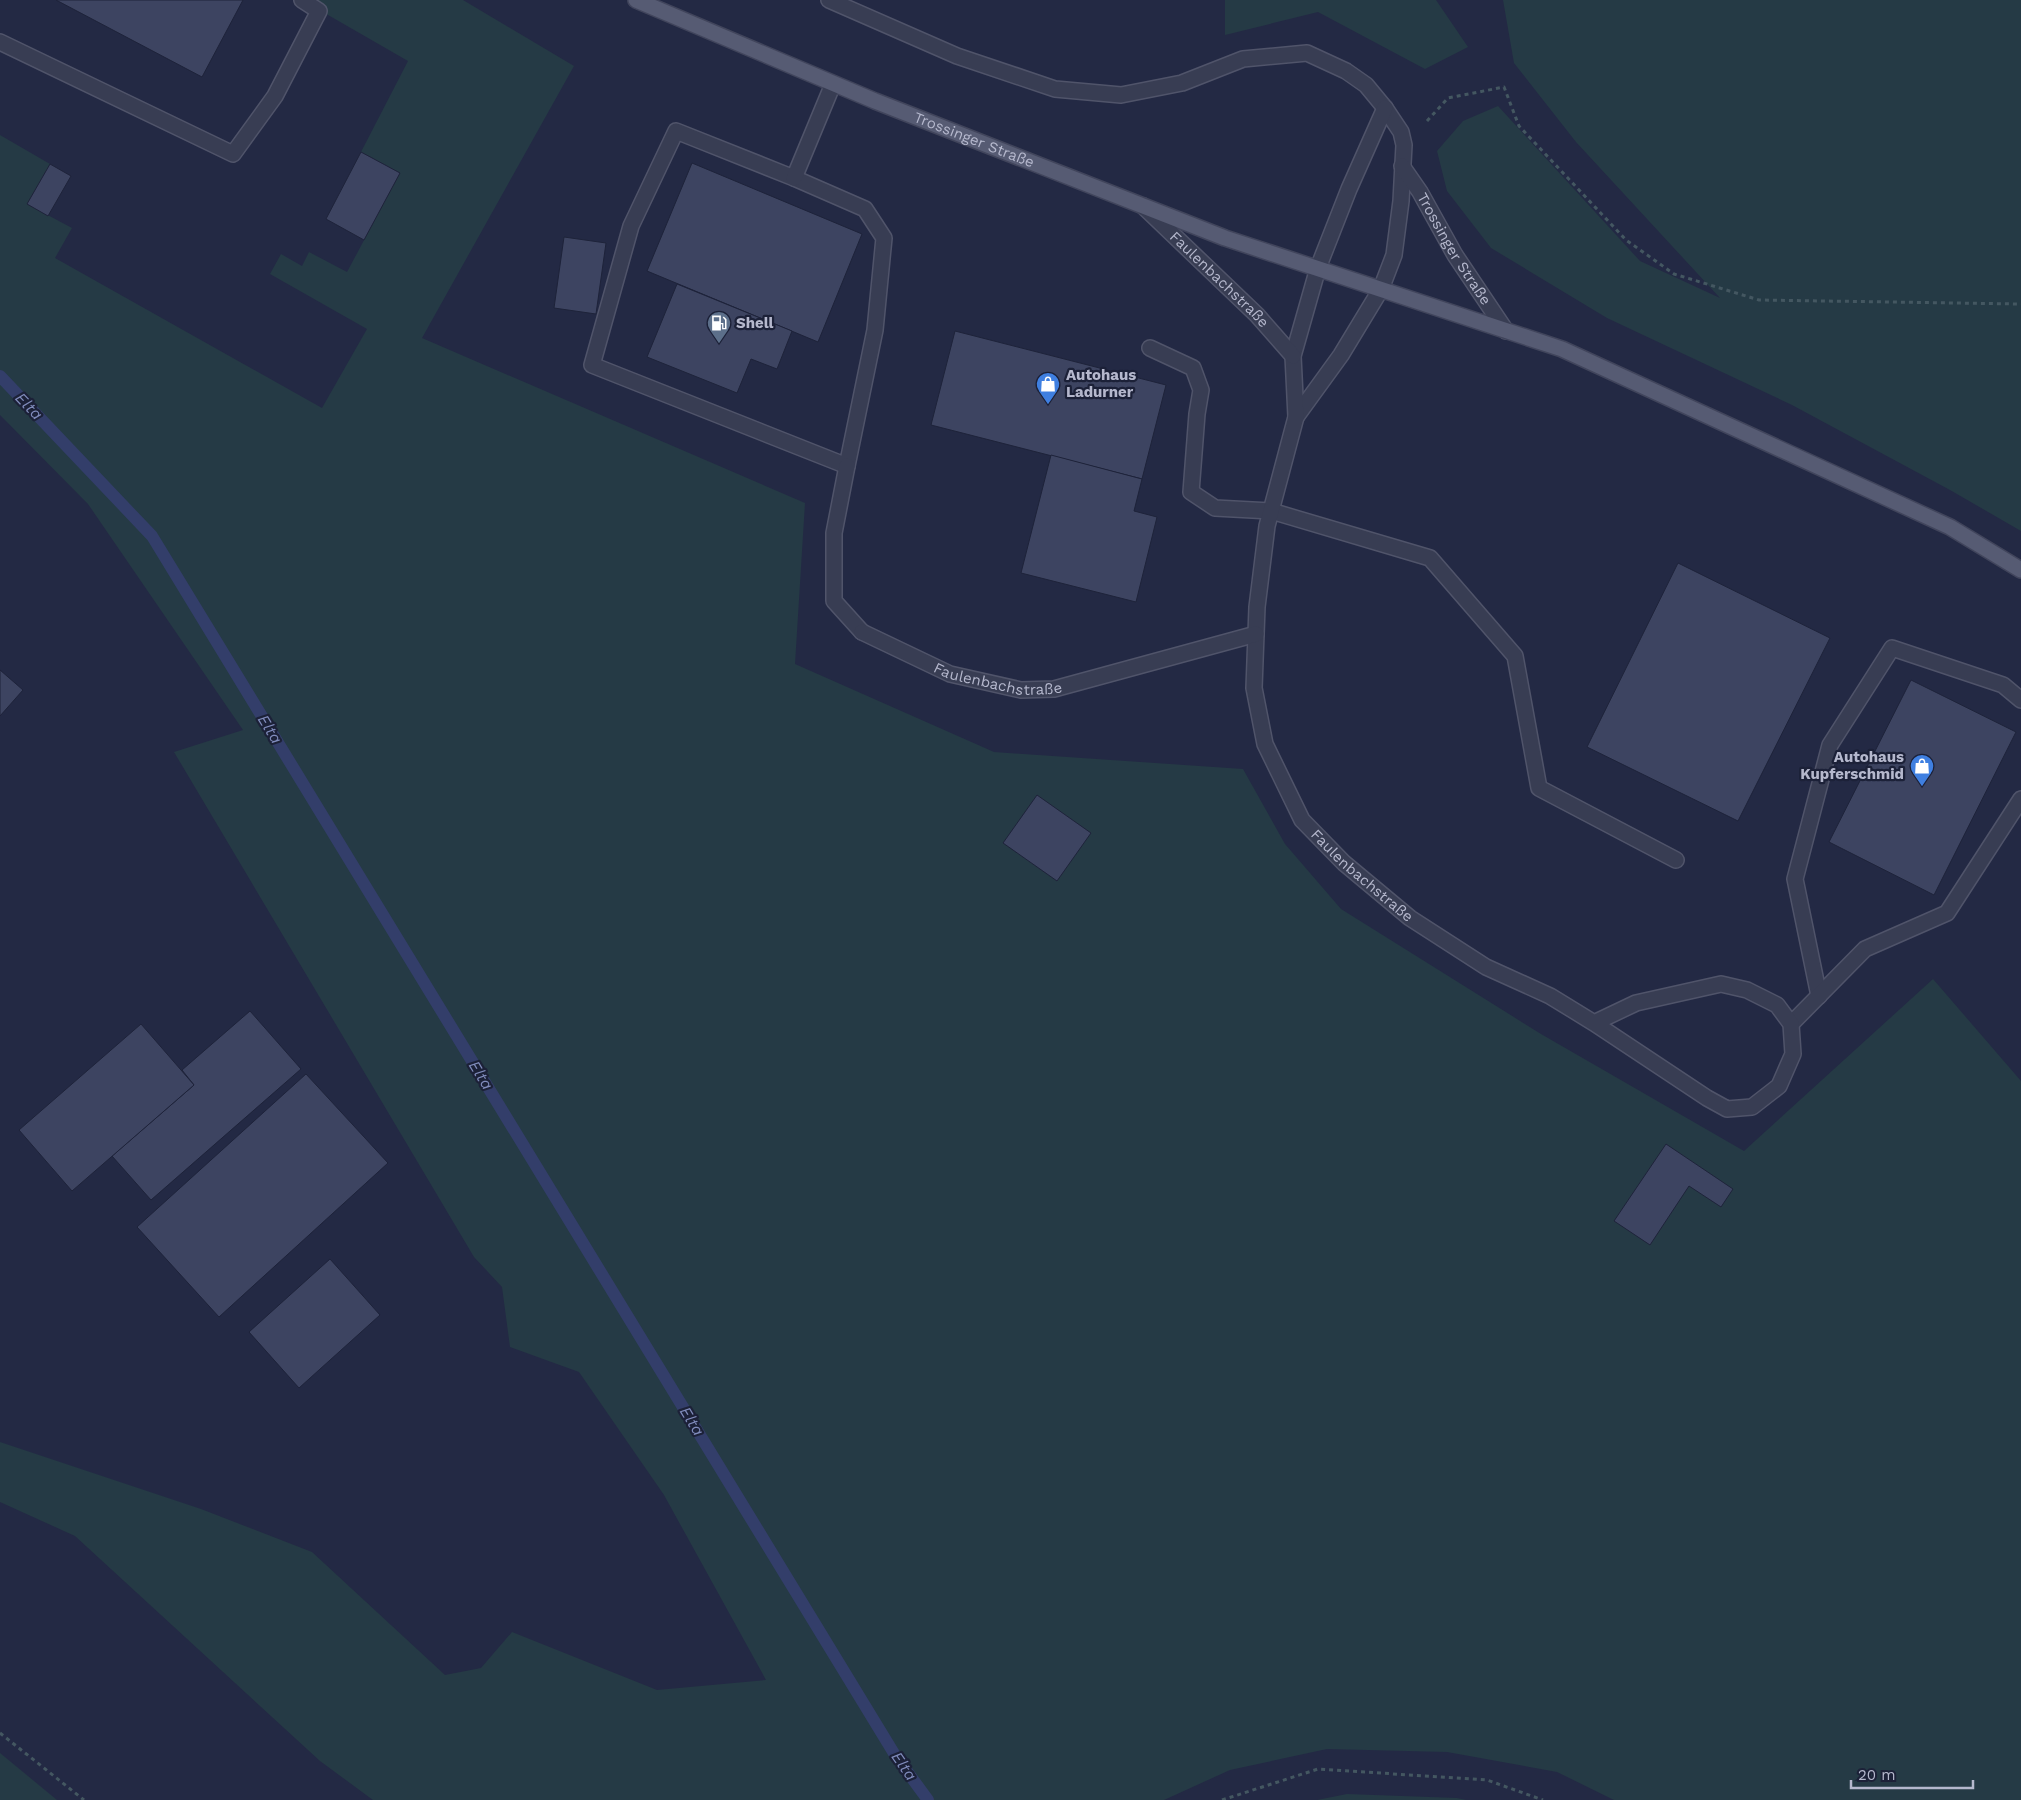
<svg xmlns="http://www.w3.org/2000/svg" width="2021" height="1800" font-family="'Work Sans',sans-serif">
<style>
.green{fill:#253a45}
.lines{fill:none;stroke-linecap:round;stroke-linejoin:round}
.stream{stroke:#333e6a;stroke-width:12}
.building{fill:#3d4461;stroke:#1e233a}
.service-casing{stroke:#50546a;stroke-width:18}
.minor-casing{stroke:#50546a;stroke-width:18}
.primary-casing{stroke:#41455c;stroke-width:18}
.path{stroke:#445761;stroke-width:3;stroke-dasharray:4 4;stroke-linecap:butt}
.service{stroke:#383d53;stroke-width:15}
.minor{stroke:#383d53;stroke-width:15}
.primary{stroke:#565b73;stroke-width:15}
.labels{text-anchor:middle;dominant-baseline:central;stroke-width:4.5;stroke-linejoin:round;paint-order:stroke}
.street-label{font-size:15px;fill:#b5b8cd;stroke:#1c2138}
.poi-label{font-size:15px;font-weight:bold;fill:#b5b8cd;stroke:#1c2138;text-anchor:start}
.water-label{font-size:16px;font-style:italic;fill:#808cbc;stroke:#1c2138}
</style>
<rect width="100%" height="100%" fill="#232944"/>
<g class="green">
<polygon points="302,0 463,0 574,66 422,338 805,503 795,664 994,752 1243,769 1285,844 1341,909 1541,1034 1744,1151 1933,979 2021,1081 2021,1800 1614,1800 1557,1772 1447,1752 1327,1749 1230,1770 1164,1800 373,1800 320,1761 75,1536 0,1502 0,1442 201,1509 312,1552 445,1675 481,1668 512,1632 657,1690 766,1680 664,1495 579,1372 510,1347 502,1287 474,1257 174,752 243,730 88,504 0,415 0,135 50,164 27,204 72,228 55,258 322,408 367,329 270,274 281,254 302,266 309,252 347,272 400,173 361,152 408,61"/>
<polygon points="1225,0 1436,0 1468,47 1425,69 1318,12 1225,35"/>
<polygon points="1503,0 2021,0 2021,531 1950,490 1792,405 1607,318 1491,248 1447,191 1437,151 1463,121 1498,106 1640,261 1720,298 1576,142 1514,63"/>
<polygon points="0,1753 57,1800 0,1800"/>
<polygon points="1347,1794 1457,1798 1466,1800 1317,1800"/>
</g>
<g class="lines">
<polyline class="stream" points="0,376 152,536 895,1755 928,1800"/>
</g>
<g class="building">
<polygon points="56,0 243,0 202,77"/>
<polygon points="361,152 400,173 364,240 326,219"/>
<polygon points="692,163 862,234 818,342 647,271"/>
<polygon points="50,164 71,176 48,216 27,204"/>
<polygon points="564,237 606,243 596,314 554,308"/>
<polygon points="677,284 792,331 777,369 751,359 737,393 647,357"/>
<polygon points="955,331 1166,385 1142,479 931,425"/>
<polygon points="1051,455 1142,479 1134,511 1157,517 1136,602 1021,573"/>
<polygon points="1678,563 1830,638 1738,821 1587,747"/>
<polygon points="0,670 23,690 0,716"/>
<polygon points="1911,680 2016,732 1934,895 1829,842"/>
<polygon points="1037,795 1091,833 1057,881 1003,843"/>
<polygon points="250,1011 301,1069 151,1200 112,1156 194,1085 182,1070"/>
<polygon points="141,1024 194,1085 72,1191 19,1130"/>
<polygon points="306,1074 388,1163 219,1317 137,1227"/>
<polygon points="1666,1144 1733,1189 1721,1207 1689,1186 1650,1245 1614,1221"/>
<polygon points="330,1259 380,1315 299,1388 249,1332"/>
</g>
<g class="lines">
<g class="service-casing">
<g id="service">
<polyline points="0,42 233,154 275,96 319,11 302,0"/>
<polygon points="676,131 794,178 865,209 884,238 875,330 847,466 592,365 631,226"/>
<polyline points="794,178 833,84"/>
<polyline points="1150,348 1193,368 1201,390 1197,414 1191,492 1215,508 1271,511 1430,558 1515,656 1539,788 1676,860"/>
<polyline points="847,466 834,533 834,601 862,632"/>
<polyline points="1819,996 1795,879 1830,745 1892,648 2003,685 2021,700"/>
<polyline points="1791,1024 1865,949 1947,913 2021,799"/>
</g>
</g>
<g class="minor-casing">
<g id="minor">
<polyline points="829,0 957,56 1055,89 1121,95 1182,83 1243,59 1307,53 1346,71 1366,85 1385,108 1401,132 1404,145 1401,201 1394,255 1381,289 1341,355 1296,417"/>
<path id="s1" d="M1385 108 1349 189 1318 268 1293 356 1296 417 1267 526 1257 607 1254 688 1265 744 1302 820 1344 863 1410 918 1486 967 1550 996 1594 1023 1636 1003 1721 984 1747 990 1777 1005 1791 1024 1793 1054 1779 1086 1752 1107 1727 1109 1707 1098 1594 1023"/>
<path id="s2" d="M1402 166 1420 192 1455 255 1506 331"/>
<path id="s3" d="M1143 206 1257 315 1293 356"/>
<path id="s4" d="M862 632 950 674 1021 690 1054 689 1256 634"/>
</g>
</g>
<g class="primary-casing">
<g id="primary">
<path id="s5" d="M636 0 875 101 1225 238 1562 349 1950 527 2021 570"/>
</g>
</g>
<g class="path">
<polyline points="1427,121 1448,98 1504,87 1519,126 1626,240 1674,274 1759,300 2021,304"/>
<polyline points="0,1733 84,1800"/>
<polyline points="1222,1800 1318,1769 1487,1780 1543,1800"/>
</g>
<use href="#service" class="service"/>
<use href="#minor" class="minor"/>
<use href="#primary" class="primary"/>
</g>
<defs>
<g id="fuel-pin" transform="scale(1.25)"><path d="M0 17L-7.5 6A9.5 9.5 0 1 1 7.5 6Z" fill="#5c6f8a" stroke="#1c2138"/><path d="M-5.5-6h7V0h2V4h1.3V-2.5L3-4.5l.8-.8L6-3V5H2.5V1h-1V6h-7ZM-4.2-4.7v3.2H.2V-4.7Z" fill="#fff"/></g>
<g id="shop-pin" transform="scale(1.25)"><path d="M0 17L-7.5 6A9.5 9.5 0 1 1 7.5 6Z" fill="#3f7fe0" stroke="#1c2138"/><path d="M-5-2.5h2.3a2.7 3.5 0 0 1 5.4 0H5L5.5 6h-11ZM-1.5-2.5h3a1.5 2.3 0 0 0-3 0Z" fill="#fff"/></g>
</defs>
<g fill-rule="evenodd">
<use href="#fuel-pin" x="719" y="323"/>
<use href="#shop-pin" x="1048" y="384"/>
<use href="#shop-pin" x="1922" y="766"/>
</g>
<g class="labels">
<g class="street-label">
<text stroke="none"><textPath href="#s5" startOffset="366">Trossinger Straße</textPath></text>
<text stroke="none"><textPath href="#s2" startOffset="98">Trossinger Straße</textPath></text>
<text stroke="none"><textPath href="#s3" startOffset="106">Faulenbachstraße</textPath></text>
<text stroke="none"><textPath href="#s4" startOffset="146">Faulenbachstraße</textPath></text>
<text stroke="none"><textPath href="#s1" startOffset="825">Faulenbachstraße</textPath></text>
</g>
<g class="poi-label">
<text x="736" y="323">Shell</text>
<text x="1066" y="375">Autohaus<tspan x="1066" dy="17">Ladurner</tspan></text>
<text x="1904" y="757" text-anchor="end">Autohaus<tspan x="1904" dy="17">Kupferschmid</tspan></text>
</g>
<g class="water-label">
<text transform="translate(29 406) rotate(46)">Elta</text>
<text transform="translate(270 729) rotate(59)">Elta</text>
<text transform="translate(481 1075) rotate(59)">Elta</text>
<text transform="translate(692 1421) rotate(59)">Elta</text>
<text transform="translate(904 1766) rotate(55)">Elta</text>
</g>
</g>
<path d="M1851 1780v8h122v-8" fill="none" stroke="#b5b8cd" stroke-width="2.5"/>
<text x="1858" y="1780" font-size="15" fill="#b5b8cd" stroke="#1c2138" stroke-width="4" paint-order="stroke">20 m</text>
</svg>
